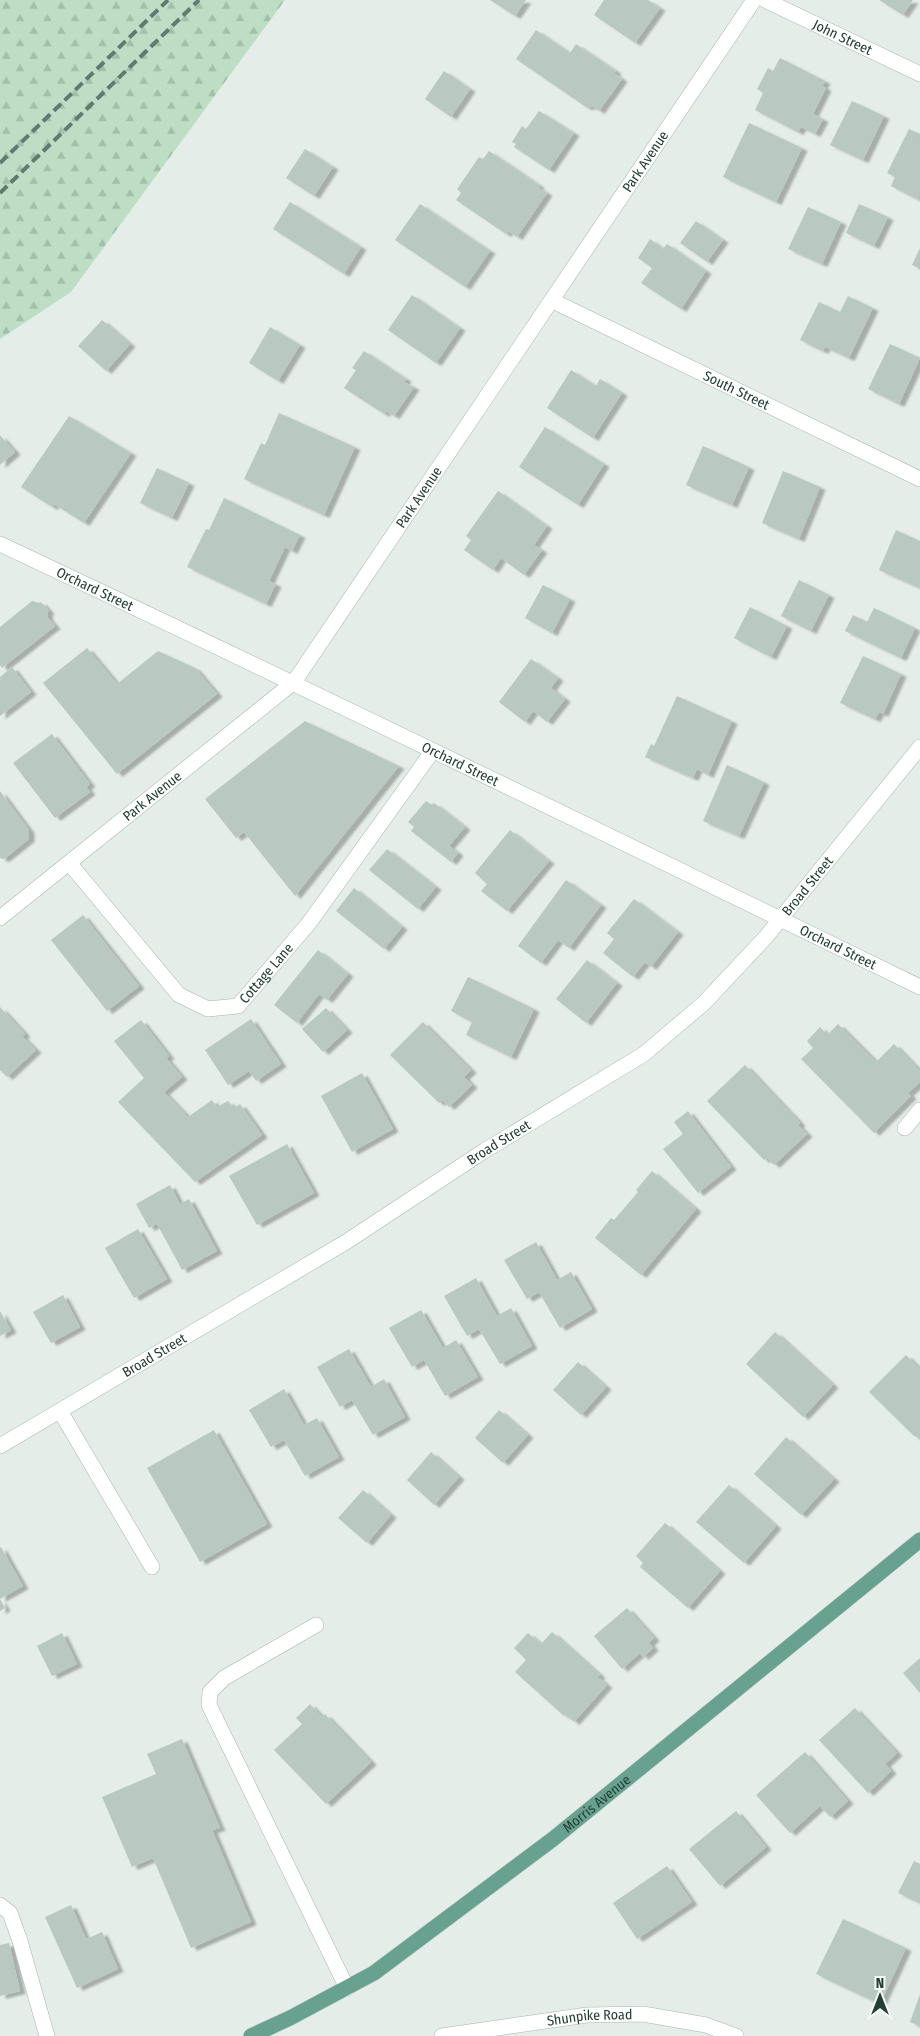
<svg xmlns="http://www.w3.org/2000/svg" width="920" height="2036" font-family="'Fira Sans Condensed',sans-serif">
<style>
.forest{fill:url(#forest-firs)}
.building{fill:#b9c8c1;filter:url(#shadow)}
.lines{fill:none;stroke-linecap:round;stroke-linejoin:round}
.service-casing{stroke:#a6b5af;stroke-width:16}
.minor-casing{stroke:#a6b5af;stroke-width:16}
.secondary-casing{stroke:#a2b9af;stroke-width:16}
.primary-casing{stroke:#c1c9c6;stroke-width:16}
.service{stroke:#fff;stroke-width:15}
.minor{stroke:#fff;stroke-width:15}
.secondary{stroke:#fff;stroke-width:15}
.primary{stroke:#69a190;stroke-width:15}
.rail{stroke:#5e7a71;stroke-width:4;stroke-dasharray:10 5;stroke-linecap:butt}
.labels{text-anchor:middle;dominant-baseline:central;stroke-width:4;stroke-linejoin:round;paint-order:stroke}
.street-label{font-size:14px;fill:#233e35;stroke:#f4f9f7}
</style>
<defs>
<pattern id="forest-firs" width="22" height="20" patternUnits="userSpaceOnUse" patternTransform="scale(1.25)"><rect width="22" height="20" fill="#bddec4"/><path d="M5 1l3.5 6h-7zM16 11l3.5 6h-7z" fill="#a2c0a9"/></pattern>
<filter id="shadow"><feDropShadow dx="5.5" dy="3" stdDeviation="1" flood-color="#0004"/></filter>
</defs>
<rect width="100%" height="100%" fill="#e4ede8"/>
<polygon class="forest" points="0,0 285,0 71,292 0,339"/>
<g class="building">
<polygon points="490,0 526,0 515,16"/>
<polygon points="604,0 648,0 660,8 635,43 594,15"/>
<polygon points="879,0 913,0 903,15"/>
<polygon points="536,30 570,53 576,44 616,71 614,73 622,79 599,111 592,106 586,107 516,59"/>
<polygon points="780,58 825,81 822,86 826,88 813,114 823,119 815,134 801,127 798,132 755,110 763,93 757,89 768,68 773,71"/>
<polygon points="444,71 470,89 451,117 425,99"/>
<polygon points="852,101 884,116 863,160 830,145"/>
<polygon points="539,111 574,133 549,170 514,147 516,144 512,142 522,126 526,129"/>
<polygon points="749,123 802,148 776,202 723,177"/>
<polygon points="909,129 920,134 919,200 891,186 895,177 887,173"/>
<polygon points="305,149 333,167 314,196 286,178"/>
<polygon points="489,151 539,185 538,187 547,193 517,237 508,231 506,234 456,200 461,193 457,189 479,157 483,159"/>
<polygon points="290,202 361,247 344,274 273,229"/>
<polygon points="420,204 490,251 465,287 395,240"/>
<polygon points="859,204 888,217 874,246 846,233"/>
<polygon points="808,207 841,222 822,264 788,249"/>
<polygon points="696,221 723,240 707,262 680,243"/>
<polygon points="650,239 663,249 667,244 706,271 681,309 641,283 652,268 638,258"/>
<polygon points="920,248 920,269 912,265"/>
<polygon points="412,295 460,328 436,363 388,330"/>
<polygon points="848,296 873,308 849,358 825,347 823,351 800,340 819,302 840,312"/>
<polygon points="102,320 130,344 106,371 78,346"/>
<polygon points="270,327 300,345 278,381 249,363"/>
<polygon points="890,344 920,358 899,404 868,389"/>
<polygon points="364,351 406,379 404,382 414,387 394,416 386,411 384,414 344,388 356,370 352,368"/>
<polygon points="571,370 596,386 600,379 622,393 593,438 547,408"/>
<polygon points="279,413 355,447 324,515 244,479 261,443 265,445"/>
<polygon points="69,416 131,453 84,523 54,504 52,507 21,487"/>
<polygon points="545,427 604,464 578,505 519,467"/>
<polygon points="0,435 15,452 0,465"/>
<polygon points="703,446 749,467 732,505 686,485"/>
<polygon points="157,468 189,483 172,518 140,503"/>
<polygon points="783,471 820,487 799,539 762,523"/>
<polygon points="498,491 547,526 534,545 542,550 524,575 501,558 493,570 464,550 471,540 466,536"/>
<polygon points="224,498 300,535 292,551 285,547 269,581 276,584 266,604 187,567 206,529 209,530"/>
<polygon points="896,530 920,541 920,588 879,570"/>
<polygon points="799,580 829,595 811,631 781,616"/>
<polygon points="543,585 570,599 552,633 525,618"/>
<polygon points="32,601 39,603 41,602 49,611 47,613 48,618 55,626 2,668 0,665 0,627"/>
<polygon points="750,607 787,626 771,657 734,638"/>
<polygon points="874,608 915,628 901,658 845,631 853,615 867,622"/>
<polygon points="87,648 117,684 158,651 195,668 217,694 117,774 43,683"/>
<polygon points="863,656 901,674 883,714 879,712 875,719 840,703"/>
<polygon points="531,659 558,678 551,688 565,699 547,722 533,711 525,722 499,702"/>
<polygon points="12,667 31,692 0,716 0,677"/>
<polygon points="677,696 732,721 708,775 697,769 693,778 645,757 651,744 654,746"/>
<polygon points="305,721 399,766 295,896 244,832 236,838 205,799"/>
<polygon points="52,734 90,784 86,787 90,792 55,818 13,763"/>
<polygon points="727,765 764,782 739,836 703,821"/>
<polygon points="0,791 29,830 29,839 4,859 0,858"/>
<polygon points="426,801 432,805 434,803 465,827 449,846 458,853 451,862 411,831 414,827 408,822"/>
<polygon points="510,830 549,861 507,911 481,891 487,884 475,873"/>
<polygon points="387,849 436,887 418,909 369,870"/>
<polygon points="566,880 601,905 569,948 558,940 541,963 518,946"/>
<polygon points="354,888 402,927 384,949 336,911"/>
<polygon points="634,899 678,932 651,967 645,962 633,977 603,953 614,939 607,933"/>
<polygon points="83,915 139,986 107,1011 51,940"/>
<polygon points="318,950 348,974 327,1000 319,994 297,1023 274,1005"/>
<polygon points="587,960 617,983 586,1023 556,999"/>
<polygon points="468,977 534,1009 511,1057 466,1035 472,1022 451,1011"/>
<polygon points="0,1007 25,1034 22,1036 36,1050 7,1077 0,1070"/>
<polygon points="326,1008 347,1030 323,1052 302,1029"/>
<polygon points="251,1019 281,1064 256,1081 249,1071 228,1085 205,1050"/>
<polygon points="141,1020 169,1056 166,1058 182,1077 164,1092 188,1117 212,1100 217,1107 228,1101 234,1108 240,1104 262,1135 195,1182 118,1102 144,1078 114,1041"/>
<polygon points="423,1022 471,1070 464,1077 472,1085 449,1107 442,1100 439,1103 390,1055"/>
<polygon points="838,1024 876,1062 894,1044 920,1071 920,1082 908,1093 911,1096 874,1133 801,1059 813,1048 807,1041 820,1027 827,1035"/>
<polygon points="745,1065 800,1123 798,1125 807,1134 774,1165 767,1158 764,1160 707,1101"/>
<polygon points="362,1073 393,1129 352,1152 321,1096"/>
<polygon points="688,1111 731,1167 698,1193 663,1149 683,1134 674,1122"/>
<polygon points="287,1144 314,1193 257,1225 229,1176"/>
<polygon points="652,1171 696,1209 641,1275 595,1238 611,1218 614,1220 638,1192 636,1190"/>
<polygon points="170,1185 180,1204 189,1199 217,1251 182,1270 157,1224 149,1228 136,1204"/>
<polygon points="138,1229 167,1279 134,1298 105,1248"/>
<polygon points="536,1242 557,1280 571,1272 592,1309 560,1328 539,1292 527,1299 504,1260"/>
<polygon points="476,1278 497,1316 511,1308 532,1346 500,1364 479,1329 467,1336 444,1296"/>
<polygon points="63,1295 80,1327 51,1343 33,1312"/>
<polygon points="421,1310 443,1348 456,1340 478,1377 445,1396 424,1360 412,1367 389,1328"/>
<polygon points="0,1311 11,1330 0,1336"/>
<polygon points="775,1332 833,1385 803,1417 746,1364"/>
<polygon points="349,1349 371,1387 384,1379 405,1417 373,1435 352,1400 340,1407 317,1367"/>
<polygon points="906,1355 920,1369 920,1440 916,1436 915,1437 869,1392"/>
<polygon points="578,1362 606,1387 581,1415 553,1390"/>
<polygon points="284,1389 304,1425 317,1418 339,1457 305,1476 284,1440 271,1447 249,1410"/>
<polygon points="499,1410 528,1435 503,1463 475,1438"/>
<polygon points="214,1430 267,1524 200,1562 147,1468"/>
<polygon points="786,1437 834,1479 801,1515 754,1474"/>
<polygon points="431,1452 459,1477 434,1505 407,1480"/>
<polygon points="729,1485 776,1526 744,1563 696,1522"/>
<polygon points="363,1490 391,1515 367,1543 338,1518"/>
<polygon points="665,1523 720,1571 688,1608 640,1567 643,1563 636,1556"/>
<polygon points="1,1547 23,1586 0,1599 5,1608 0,1611 0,1548"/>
<polygon points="627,1608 654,1638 649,1643 653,1648 643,1657 640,1653 622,1669 594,1636"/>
<polygon points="552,1632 600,1675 598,1677 607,1685 574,1722 565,1714 564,1716 515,1672 526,1660 514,1648 528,1633 541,1644"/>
<polygon points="62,1633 77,1664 52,1676 37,1646"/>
<polygon points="920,1658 920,1693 903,1673"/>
<polygon points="310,1704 322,1717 325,1714 371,1762 326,1804 274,1750 302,1724 296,1718"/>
<polygon points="855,1708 897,1753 885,1764 891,1771 868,1793 819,1740"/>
<polygon points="182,1739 220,1828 212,1830 251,1922 191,1948 153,1858 132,1867 102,1797 156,1774 147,1754"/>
<polygon points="805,1752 848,1801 830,1817 820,1806 790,1833 756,1795"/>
<polygon points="736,1811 766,1847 720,1886 689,1849"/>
<polygon points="914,1861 920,1864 920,1903 898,1893"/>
<polygon points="667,1866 692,1902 637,1939 613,1903"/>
<polygon points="71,1905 86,1939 102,1932 118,1969 77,1988 45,1917"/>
<polygon points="843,1919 906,1948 880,2004 816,1974"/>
<polygon points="9,1943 20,1991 0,1996 0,1945"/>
<polygon points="920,1994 920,2026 910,2022"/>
</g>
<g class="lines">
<g class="service-casing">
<g id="service">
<polyline points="905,1128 920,1110"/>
<polyline points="60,1411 152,1567"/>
<polyline points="316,1625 224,1678 210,1692 209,1705 347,1988"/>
<polyline points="0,1905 10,1913 20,1941 47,2036"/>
</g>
</g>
<g class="minor-casing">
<g id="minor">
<path id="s1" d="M765 0 920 74"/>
<path id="s2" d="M553 301 920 479"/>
<path id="s3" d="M0 544C308 689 614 838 920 987"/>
<path id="s4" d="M70 864 179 995 208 1009 238 1006 309 923 432 752"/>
<path id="s5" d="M0 918 294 682 754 0"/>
<path id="s6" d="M442 2036 587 2015 643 2014 706 2025 736 2036"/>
</g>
</g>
<g class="secondary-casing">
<g id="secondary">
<path id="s7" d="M0 1446 346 1242 484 1151 644 1054 704 1003 765 938 920 747"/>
</g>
</g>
<g class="primary-casing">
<g id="primary">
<path id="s8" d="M251 2036 290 2018 374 1973 553 1839 920 1540"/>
</g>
</g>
<use href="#service" class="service"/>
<use href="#minor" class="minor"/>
<use href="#secondary" class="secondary"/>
<use href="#primary" class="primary"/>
<g class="rail">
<polyline points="0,163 168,0"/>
<polyline points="0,193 199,0"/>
</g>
</g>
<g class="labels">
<g class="street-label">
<text stroke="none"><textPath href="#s1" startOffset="86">John Street</textPath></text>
<text stroke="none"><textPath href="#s5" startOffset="1005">Park Avenue</textPath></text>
<text stroke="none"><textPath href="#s2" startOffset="204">South Street</textPath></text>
<text stroke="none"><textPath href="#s5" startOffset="600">Park Avenue</textPath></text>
<text stroke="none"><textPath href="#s3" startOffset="105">Orchard Street</textPath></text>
<text stroke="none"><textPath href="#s3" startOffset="510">Orchard Street</textPath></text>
<text stroke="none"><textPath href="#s5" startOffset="195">Park Avenue</textPath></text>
<text stroke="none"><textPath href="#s7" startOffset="989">Broad Street</textPath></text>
<text stroke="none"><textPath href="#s3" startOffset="930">Orchard Street</textPath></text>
<text stroke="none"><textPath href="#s4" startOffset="276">Cottage Lane</textPath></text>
<text stroke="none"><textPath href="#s7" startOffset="584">Broad Street</textPath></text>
<text stroke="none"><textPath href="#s7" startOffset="179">Broad Street</textPath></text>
<text stroke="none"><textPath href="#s8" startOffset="418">Morris Avenue</textPath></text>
<text stroke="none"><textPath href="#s6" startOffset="149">Shunpike Road</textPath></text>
</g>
</g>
<g transform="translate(880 1996)" stroke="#f4f9f7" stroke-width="4" paint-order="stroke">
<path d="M0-4L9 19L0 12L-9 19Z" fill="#233e35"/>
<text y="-8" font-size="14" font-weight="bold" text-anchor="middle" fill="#233e35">N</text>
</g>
</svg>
